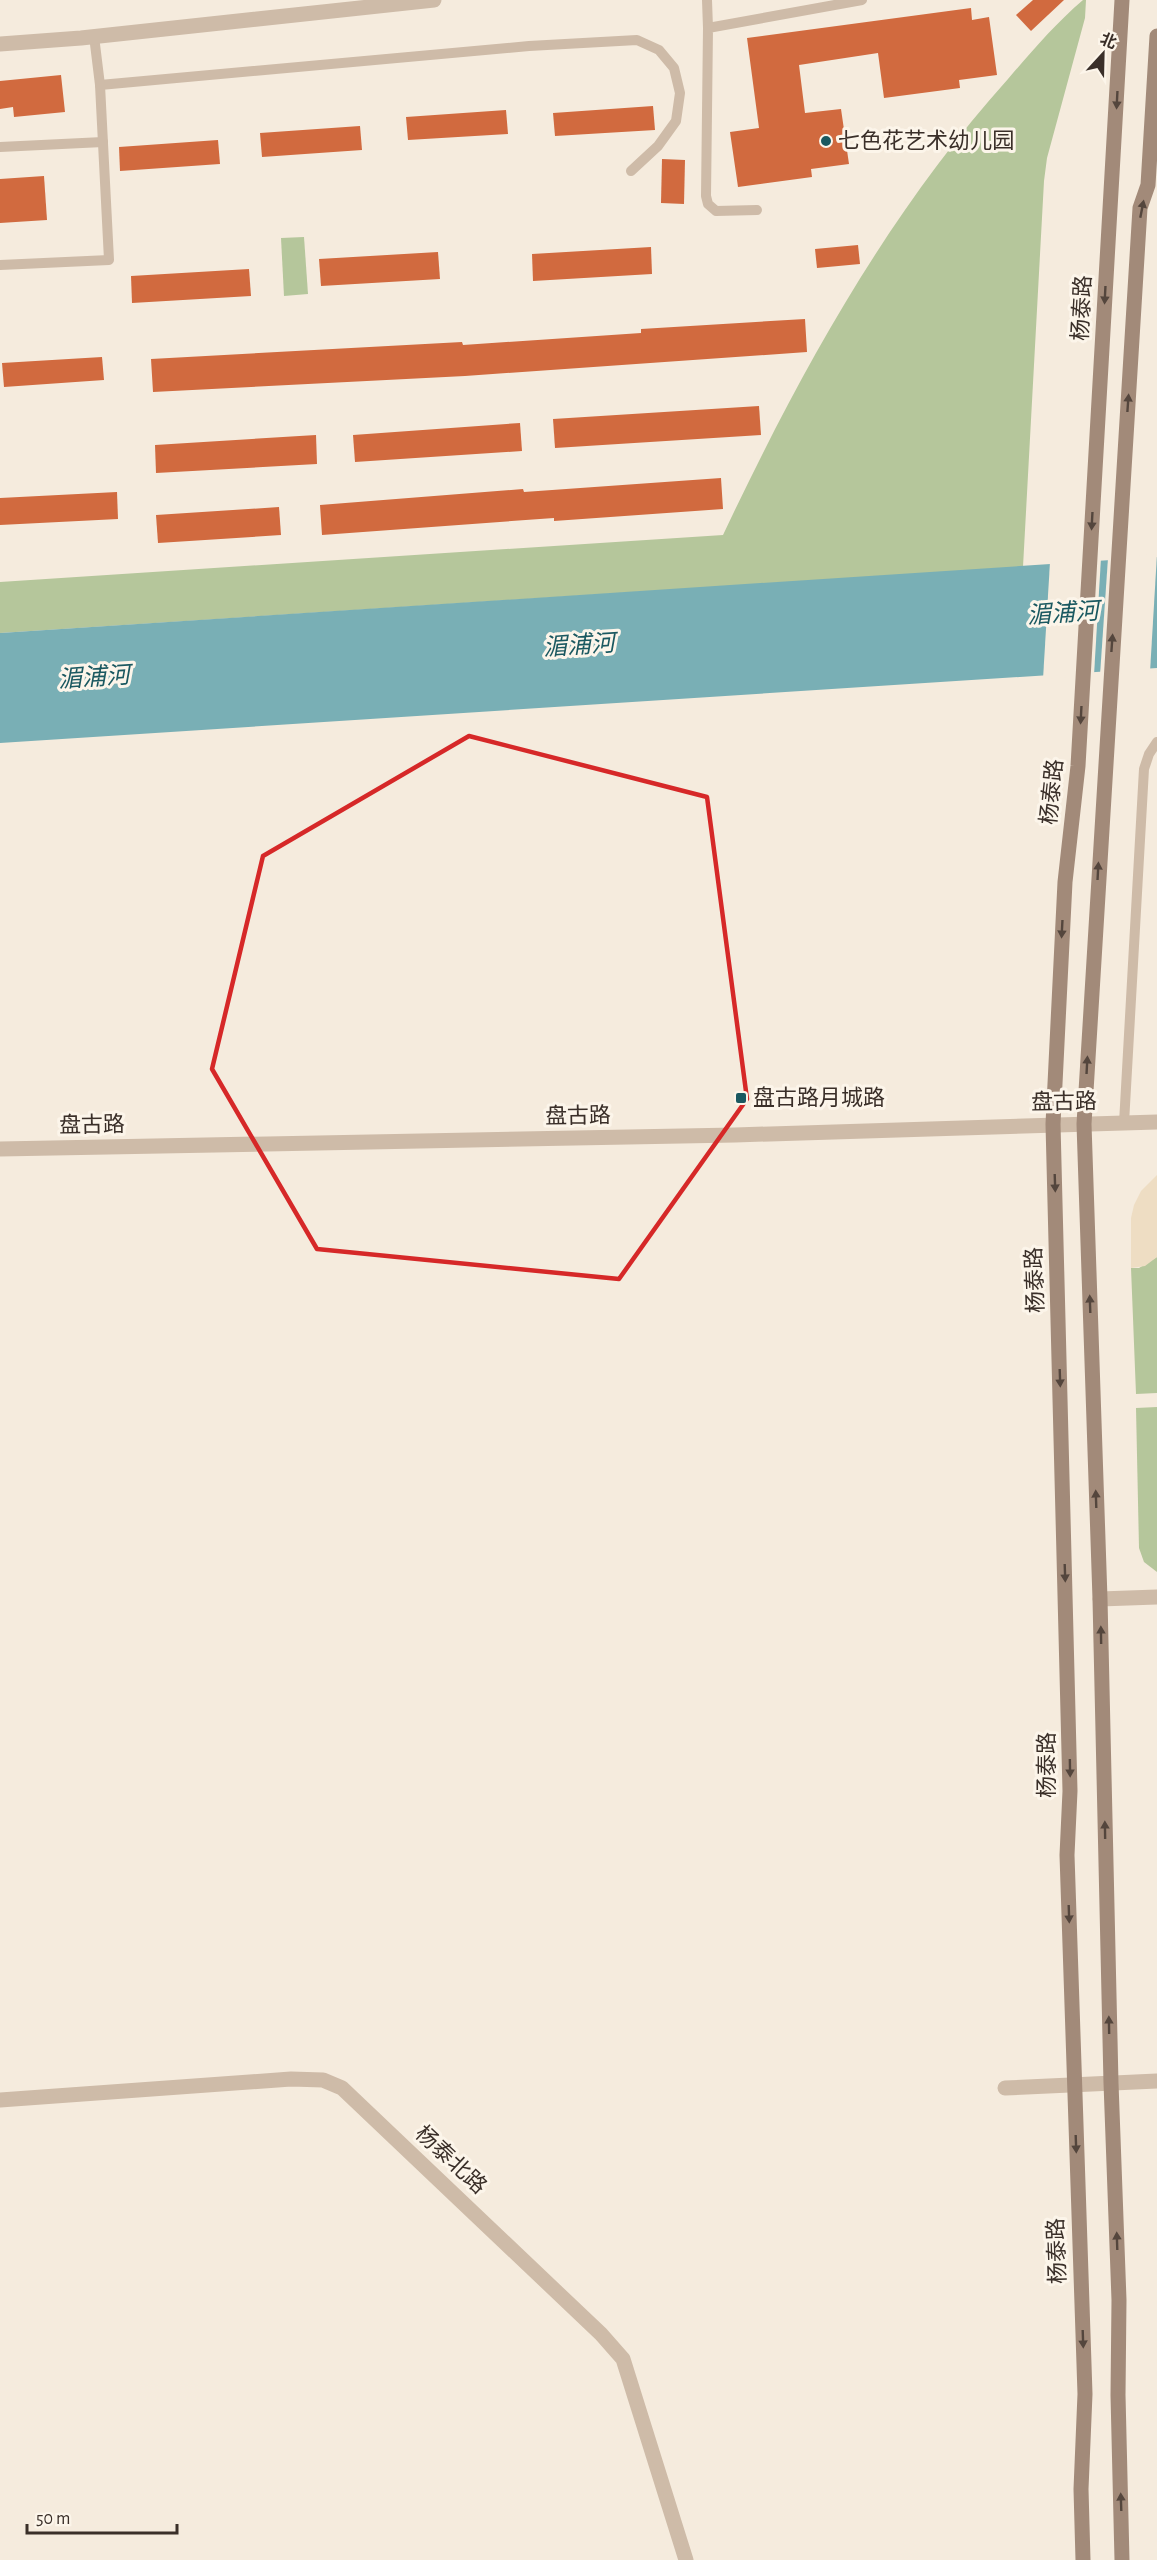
<svg xmlns="http://www.w3.org/2000/svg" width="1157" height="2560" font-family="'Alegreya Sans','Noto Sans SC',sans-serif">
<style>
.green{fill:#b5c69b}
.plaza{fill:#eeddc3}
.water{fill:#79afb5}
.pier{fill:#f5ebdd}
.building{fill:#d16a3f}
.lines{fill:none;stroke-linecap:round;stroke-linejoin:round}
.service{stroke:#cebba8;stroke-width:10}
.minor{stroke:#cebba8;stroke-width:15}
.tertiary{stroke:#cebba8;stroke-width:15}
.secondary{stroke:#a28a79;stroke-width:15}
.oneway{fill:#54463d}
.marked{fill:none;stroke:#d62828;stroke-width:4.5;stroke-linejoin:round}
.poi-dot{fill:#1a5860;stroke:#fcf5ea;stroke-width:2}
.labels{text-anchor:middle;dominant-baseline:central;stroke-width:6;stroke-linejoin:round;paint-order:stroke}
.poi-label{font-size:22px;fill:#3a2f29;stroke:#fcf5ea;text-anchor:start}
.street-label{font-size:22px;fill:#3a2f29;stroke:#fcf5ea}
.water-label{font-size:24px;font-style:italic;fill:#1a5860;stroke:#fcf5ea}
</style>
<rect width="100%" height="100%" fill="#f5ebdd"/>
<g class="green">
<path d="M1083 0H1086L1085 18 1047 158 1044 181 1023 567 0 633V582L723 535C800 372 887 214 1008 79 1032 51 1055 24 1083 0Z"/>
<polygon points="304,237 308,294 284,296 281,238"/>
<polygon points="1157,1257 1157,1393 1136,1394 1131,1268 1139,1268"/>
<polygon points="1157,1407 1157,1572 1144,1562 1139,1548 1136,1408"/>
</g>
<polygon class="plaza" points="1157,1175 1157,1257 1145,1266 1131,1268 1131,1218 1134,1205 1141,1191"/>
<polygon class="water" points="1157,557 1157,668 0,743 0,633"/>
<g class="pier">
<polygon points="1157,554 1150,672 1100,675 1108,558"/>
<polygon points="1101,558 1094,675 1043,679 1050,562"/>
</g>
<g class="building">
<polygon points="1033,0 1064,0 1031,31 1016,15"/>
<polygon points="971,8 972,20 989,17 997,75 959,80 960,88 884,98 878,53 799,65 805,113 841,109 849,164 811,169 812,177 738,187 730,132 759,128 747,38"/>
<polygon points="61,75 65,112 14,117 13,107 0,109 0,81"/>
<polygon points="653,106 655,130 555,136 553,113"/>
<polygon points="506,110 508,134 408,140 406,117"/>
<polygon points="360,126 362,150 262,157 260,133"/>
<polygon points="218,140 220,164 120,171 119,147"/>
<polygon points="662,159 685,160 684,204 661,203"/>
<polygon points="44,176 47,220 0,223 0,179"/>
<polygon points="858,245 860,264 817,268 815,249"/>
<polygon points="651,247 652,274 533,281 532,254"/>
<polygon points="438,252 440,279 321,286 319,259"/>
<polygon points="249,269 251,296 132,303 131,276"/>
<polygon points="805,319 807,352 465,376 153,392 151,359 462,342 463,345 641,333 641,329"/>
<polygon points="102,357 104,380 4,387 2,363"/>
<polygon points="759,406 761,435 555,448 553,419"/>
<polygon points="520,423 522,451 355,462 353,435"/>
<polygon points="316,435 317,464 156,473 155,445"/>
<polygon points="721,478 723,509 554,521 554,518 322,535 320,505 523,489 524,492"/>
<polygon points="117,492 118,519 0,525 0,498"/>
<polygon points="279,507 281,535 158,543 156,515"/>
</g>
<g class="lines">
<g class="service">
<polyline points="707,0 708,28"/>
<polyline points="100,85 529,46 637,40 659,50 674,68 680,93 676,121 658,146 631,171"/>
<polyline points="0,147 103,142"/>
<polyline points="757,210 716,211 708,204 706,196 708,28 862,0"/>
<polyline points="0,265 109,260 100,85 94,36"/>
<polyline points="1124,1123 1144,769 1149,754 1157,742"/>
</g>
<g class="minor">
<polyline points="1100,1599 1157,1597"/>
<polyline points="1005,2088 1157,2081"/>
<polyline points="0,2100 291,2079 323,2080 342,2088 601,2334 623,2359 686,2560"/>
</g>
<g class="tertiary">
<polyline points="0,44 81,38 434,0"/>
<polyline points="0,1149 735,1135 1157,1122"/>
</g>
<g class="secondary">
<polyline points="1083,2560 1081,2489 1085,2394 1067,1855 1070,1791 1053,1124 1065,882 1078,766 1122,0"/>
<polyline points="1122,2560 1118,2395 1119,2300 1111,2083 1100,1599 1084,1124 1140,208 1148,185 1157,36"/>
</g>
</g>
<defs><path id="oneway-solid" d="M-6-.8H1V-3.2L6.5 0L1 3.2V.8H-6Z" transform="scale(1.5)"/></defs>
<g class="oneway">
<use href="#oneway-solid" transform="translate(1117 100) rotate(93)"/>
<use href="#oneway-solid" transform="translate(1142 209) rotate(-79)"/>
<use href="#oneway-solid" transform="translate(1105 295) rotate(93)"/>
<use href="#oneway-solid" transform="translate(1128 403) rotate(-86)"/>
<use href="#oneway-solid" transform="translate(1092 521) rotate(93)"/>
<use href="#oneway-solid" transform="translate(1112 643) rotate(-86)"/>
<use href="#oneway-solid" transform="translate(1081 715) rotate(93)"/>
<use href="#oneway-solid" transform="translate(1098 871) rotate(-87)"/>
<use href="#oneway-solid" transform="translate(1062 929) rotate(93)"/>
<use href="#oneway-solid" transform="translate(1087 1065) rotate(-87)"/>
<use href="#oneway-solid" transform="translate(1055 1183) rotate(88)"/>
<use href="#oneway-solid" transform="translate(1090 1304) rotate(-92)"/>
<use href="#oneway-solid" transform="translate(1060 1378) rotate(88)"/>
<use href="#oneway-solid" transform="translate(1096 1499) rotate(-92)"/>
<use href="#oneway-solid" transform="translate(1065 1573) rotate(88)"/>
<use href="#oneway-solid" transform="translate(1101 1635) rotate(-91)"/>
<use href="#oneway-solid" transform="translate(1070 1768) rotate(89)"/>
<use href="#oneway-solid" transform="translate(1105 1830) rotate(-91)"/>
<use href="#oneway-solid" transform="translate(1069 1914) rotate(88)"/>
<use href="#oneway-solid" transform="translate(1109 2025) rotate(-91)"/>
<use href="#oneway-solid" transform="translate(1076 2144) rotate(88)"/>
<use href="#oneway-solid" transform="translate(1117 2241) rotate(-92)"/>
<use href="#oneway-solid" transform="translate(1083 2339) rotate(88)"/>
<use href="#oneway-solid" transform="translate(1121 2502) rotate(-92)"/>
</g>
<path class="marked" d="M469 736 707 797 747 1099 619 1279 317 1249 212 1069 263 856Z"/>
<g class="poi-dot">
<circle cx="826" cy="141" r="6"/>
<rect x="735" y="1092" width="12" height="12" rx="3"/>
</g>
<g class="labels">
<g class="poi-label">
<text x="838" y="141">七色花艺术幼儿园</text>
<text x="753" y="1098">盘古路月城路</text>
</g>
<g class="street-label">
<text transform="translate(1082 308) rotate(-87)">杨泰路</text>
<text transform="translate(1052 792) rotate(-84)">杨泰路</text>
<text transform="translate(1064 1102) rotate(-1)">盘古路</text>
<text transform="translate(578 1116) rotate(-1)">盘古路</text>
<text transform="translate(92 1125) rotate(-1)">盘古路</text>
<text transform="translate(1035 1280) rotate(-92)">杨泰路</text>
<text transform="translate(1047 1765) rotate(-90)">杨泰路</text>
<text transform="translate(451 2160) rotate(43)">杨泰北路</text>
<text transform="translate(1057 2251) rotate(-92)">杨泰路</text>
</g>
<g class="water-label">
<text transform="translate(1063 614) rotate(-4)">湄浦河</text>
<text transform="translate(579 646) rotate(-4)">湄浦河</text>
<text transform="translate(94 678) rotate(-4)">湄浦河</text>
</g>
</g>
<g transform="translate(1103 54) rotate(22)" stroke="#fcf5ea" stroke-width="4.5" paint-order="stroke">
<path d="M0-4.5L10 22L0 15L-10 22Z" fill="#3a2f29"/>
<text y="-9" font-size="16" font-weight="bold" text-anchor="middle" fill="#3a2f29">北</text>
</g>
<path d="M27 2524v9h150v-9" fill="none" stroke="#3a2f29" stroke-width="3"/>
<text x="36" y="2524" font-size="18" fill="#3a2f29" stroke="#fcf5ea" stroke-width="4.5" paint-order="stroke">50 m</text>
</svg>
